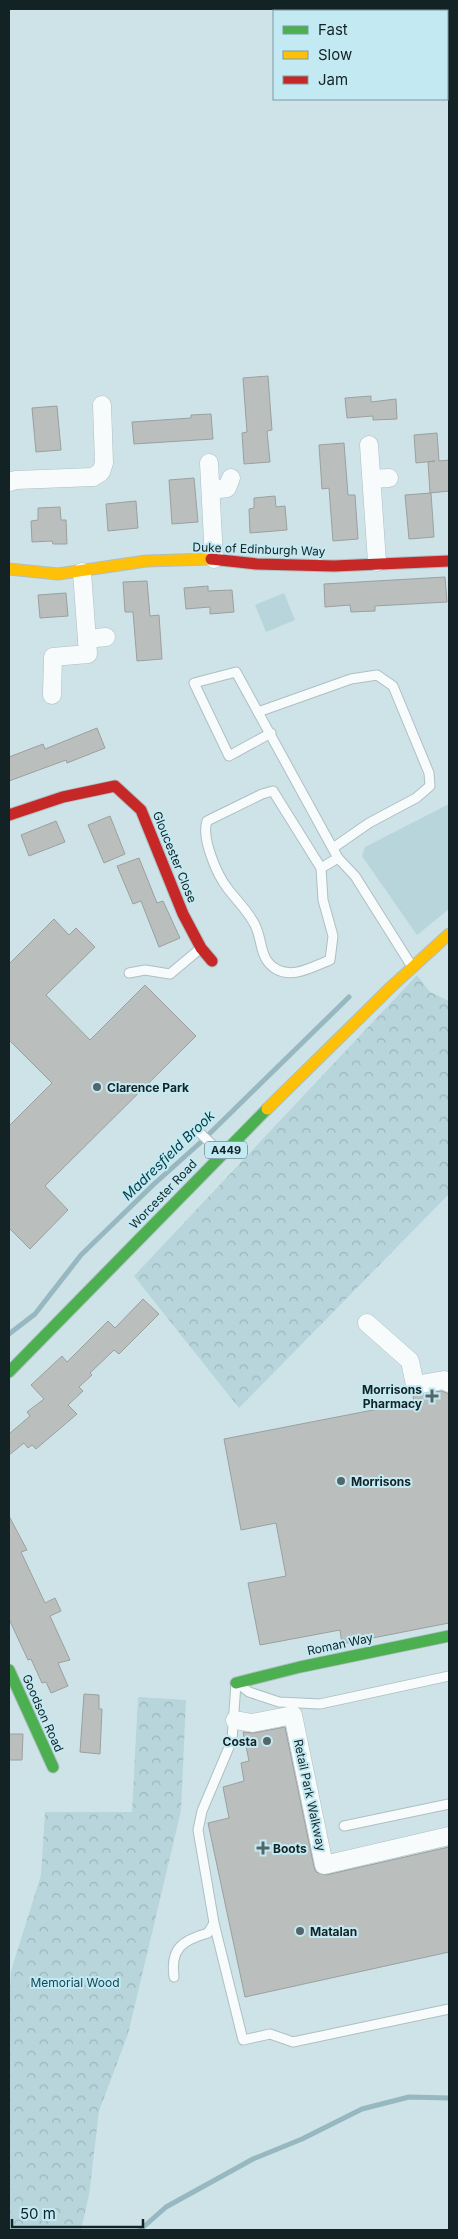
<svg xmlns="http://www.w3.org/2000/svg" width="458" height="2239" font-family="Inter,sans-serif">
<style>
.green{fill:#b7d5db}
.forest{fill:url(#forest-crowns)}
.lines{fill:none;stroke-linecap:round;stroke-linejoin:round}
.stream{stroke:#97b8c0;stroke-width:5}
.building{fill:#babfbd;stroke:#9ba09f}
.lane-casing{stroke:#aebfc2;stroke-width:11}
.street-casing{stroke:#aebfc2;stroke-width:19}
.fast-casing{stroke:#aebfc2;stroke-width:13}
.slow-casing{stroke:#aebfc2;stroke-width:13}
.jam-casing{stroke:#aebfc2;stroke-width:13}
.lane{stroke:#f8fbfc;stroke-width:9}
.street{stroke:#f8fbfc;stroke-width:18}
.fast{stroke:#4caf50;stroke-width:11}
.slow{stroke:#ffc107;stroke-width:11}
.jam{stroke:#c62828;stroke-width:11}
.poi-dot{fill:#546669;stroke:#c3eaf3;stroke-width:2}
.labels{text-anchor:middle;dominant-baseline:central;stroke-width:4;stroke-linejoin:round;paint-order:stroke}
.shield{fill:#c3eaf3;stroke:#485e63;stroke-width:1}
.shield-label{font-size:11px;font-weight:bold;fill:#132225}
.street-label{font-size:12px;fill:#132225;stroke:#c3eaf3}
.poi-label{font-size:12px;font-weight:bold;fill:#132225;stroke:#c3eaf3;text-anchor:start}
.park-label{font-size:12px;fill:#104954;stroke:#c3eaf3}
.water-label{font-size:14px;font-style:italic;fill:#003e49;stroke:#c3eaf3}
</style>
<defs>
<pattern id="forest-crowns" width="20" height="18" patternUnits="userSpaceOnUse" patternTransform="scale(1.25)"><rect width="20" height="18" fill="#b7d5db"/><path d="M2 6a3 3 0 1 1 6 0M12 15a3 3 0 1 1 6 0" fill="none" stroke="#9cb7bc"/></pattern>
</defs>
<rect width="100%" height="100%" fill="#cee3e8"/>
<g class="green">
<polygon points="284,593 295,620 266,632 255,605"/>
<polygon points="449,804 449,909 417,935 362,856 365,847"/>
</g>
<g class="forest">
<polygon points="417,975 430,992 449,1001 449,1194 239,1408 134,1276"/>
<polygon points="138,1697 186,1700 181,1811 128,2034 99,2111 89,2195 81,2230 9,2230 9,2000 11,1971 41,1875 45,1812 132,1812"/>
</g>
<g class="lines">
<g class="stream">
<polyline points="9,1334 35,1314 81,1255 153,1185 201,1142 349,997"/>
<polyline points="140,2230 166,2207 253,2159 302,2139 362,2109 409,2097 449,2098"/>
</g>
</g>
<g class="building">
<polygon points="268,376 272,430 267,431 270,462 244,464 242,433 247,432 243,378"/>
<polygon points="371,396 371,402 396,399 397,419 373,420 373,416 347,418 345,398"/>
<polygon points="57,406 61,450 36,452 32,408"/>
<polygon points="211,414 213,439 134,444 132,422 191,418 191,415"/>
<polygon points="437,433 439,461 449,460 449,491 430,493 428,462 435,461 416,463 414,435"/>
<polygon points="344,443 348,495 355,495 358,539 333,541 329,488 322,489 319,445"/>
<polygon points="194,478 198,522 172,524 169,480"/>
<polygon points="431,493 434,537 409,539 405,495"/>
<polygon points="275,496 276,507 285,506 287,530 250,533 249,509 254,508 254,498"/>
<polygon points="136,501 138,528 108,531 106,504"/>
<polygon points="60,507 61,520 66,520 67,544 53,544 52,541 32,542 31,521 38,520 38,508"/>
<polygon points="445,577 447,602 375,606 375,611 351,612 350,605 325,607 324,584"/>
<polygon points="147,581 150,616 159,615 162,659 137,661 133,612 125,612 123,582"/>
<polygon points="208,586 208,591 232,590 234,612 210,614 210,607 186,609 184,588"/>
<polygon points="66,593 68,616 40,618 38,595"/>
<polygon points="97,728 105,748 67,763 66,760 9,781 9,757 43,744 45,749"/>
<polygon points="110,816 125,854 104,863 88,825"/>
<polygon points="56,821 65,842 29,856 21,835"/>
<polygon points="139,858 157,903 163,901 180,938 159,947 141,901 133,904 117,866"/>
<polygon points="54,919 69,935 76,928 95,947 46,995 90,1040 145,985 196,1036 45,1186 68,1210 30,1249 9,1228 9,1126 52,1083 9,1040 9,964"/>
<polygon points="143,1299 159,1314 119,1354 114,1350 90,1373 92,1375 79,1387 83,1391 68,1405 77,1414 36,1449 32,1445 28,1448 24,1443 9,1455 9,1434 30,1416 27,1412 44,1399 31,1385 62,1356 67,1362 108,1321 115,1328"/>
<polygon points="442,1391 449,1394 449,1623 342,1644 340,1630 260,1645 248,1583 286,1576 276,1523 241,1530 224,1439 414,1402 413,1395"/>
<polygon points="9,1516 27,1550 21,1552 45,1603 55,1598 61,1611 50,1616 70,1660 58,1663 68,1686 51,1693 46,1682 42,1683 31,1659 28,1660 9,1619"/>
<polygon points="84,1694 99,1695 99,1709 102,1709 100,1754 80,1752"/>
<polygon points="285,1727 314,1867 316,1872 326,1875 449,1847 449,1952 245,1997 208,1823 229,1818 223,1787 244,1781 241,1763 249,1761 243,1732 254,1733"/>
<polygon points="9,1734 23,1734 22,1760 9,1760"/>
</g>
<g class="lines">
<g class="lane-casing">
<g id="lane">
<polyline points="258,712 351,679 377,675 393,686 429,773 430,786 416,798 369,823 333,848"/>
<polyline points="271,733 229,756 194,683 236,672 338,858"/>
<path d="M273 791 321 868 323 900 333 936 330 960C314 966 293 979 276 969 259 959 263 941 255 925 248 911 238 902 228 889 217 875 201 838 207 821L262 794Z"/>
<polyline points="321,868 338,858 355,876 411,965"/>
<polyline points="129,973 145,970 170,974 201,948"/>
<polyline points="200,1133 220,1152"/>
<polyline points="236,1683 232,1740 202,1811 198,1830 214,1923 243,2040 270,2034 293,2042 449,2009"/>
<polyline points="241,1686 249,1692 279,1702 320,1704 449,1676"/>
<polyline points="344,1826 449,1804"/>
<path d="M174 1977C170 1948 183 1940 208 1933L214 1923"/>
</g>
</g>
<g class="street-casing">
<g id="street">
<polyline points="369,445 377,562"/>
<polyline points="209,463 214,559"/>
<polyline points="372,479 389,478"/>
<polyline points="9,482 16,480 93,477 101,472 104,463 102,405"/>
<polyline points="211,490 227,488 231,478"/>
<polyline points="87,639 106,637"/>
<polyline points="52,695 53,657 88,654 82,572"/>
<polyline points="367,1323 410,1361 415,1385 444,1380 449,1383"/>
<polyline points="235,1720 252,1723 293,1715 324,1865 449,1836"/>
</g>
</g>
<g class="fast-casing">
<g id="fast">
<polyline points="9,1372 267,1109"/>
<polyline points="9,1670 53,1767"/>
<polyline points="236,1683 300,1667 449,1636"/>
</g>
</g>
<g class="slow-casing">
<g id="slow">
<polyline points="9,569 58,574 146,561 211,559"/>
<polyline points="267,1109 391,987 449,934"/>
</g>
</g>
<g class="jam-casing">
<g id="jam">
<polyline points="211,559 257,564 334,566 449,561"/>
<polyline points="9,815 63,797 115,786 141,810 183,914 201,948 212,961"/>
</g>
</g>
<use href="#lane" class="lane"/>
<use href="#street" class="street"/>
<use href="#fast" class="fast"/>
<use href="#slow" class="slow"/>
<use href="#jam" class="jam"/>
</g>
<g class="poi-dot">
<circle cx="97" cy="1087" r="5"/>
<path d="M429.5 1388.5h5v5h5v5h-5v5h-5v-5h-5v-5h5z"/>
<circle cx="341" cy="1481" r="5"/>
<circle cx="267" cy="1741" r="5"/>
<path d="M260.5 1840.5h5v5h5v5h-5v5h-5v-5h-5v-5h5z"/>
<circle cx="300" cy="1931" r="5"/>
</g>
<g class="labels">
<rect class="shield" x="205" y="1141.5" width="42" height="17" rx="4"/>
<g class="shield-label">
<text x="226" y="1150">A449</text>
</g>
<g class="street-label">
<text transform="translate(259 549) rotate(2)">Duke of Edinburgh Way</text>
<text transform="translate(175 857) rotate(68)">Gloucester Close</text>
<text transform="translate(163 1194) rotate(-46)">Worcester Road</text>
<text transform="translate(340 1644) rotate(-12)">Roman Way</text>
<text transform="translate(43 1713) rotate(66)">Goodson Road</text>
<text transform="translate(310 1795) rotate(78)">Retail Park Walkway</text>
</g>
<g class="poi-label">
<text x="107" y="1087">Clarence Park</text>
<text x="422" y="1389" text-anchor="end">Morrisons<tspan x="422" dy="14">Pharmacy</tspan></text>
<text x="351" y="1481">Morrisons</text>
<text x="257" y="1741" text-anchor="end">Costa</text>
<text x="273" y="1848">Boots</text>
<text x="310" y="1931">Matalan</text>
</g>
<g class="park-label">
<text x="75" y="1982">Memorial Wood</text>
</g>
<g class="water-label">
<text transform="translate(168 1155) rotate(-44)">Madresfield Brook</text>
</g>
</g>
<rect width="458" height="2239" fill="none" stroke="#132225" stroke-width="20"/>
<rect x="273" y="10" width="175" height="90" fill="#c3eaf3" stroke="#7d9aa1"/>
<rect x="283" y="26" width="25" height="8" fill="#4caf50" stroke="#7d9aa1"/>
<text x="318" y="35" font-size="15" fill="#132225">Fast</text>
<rect x="283" y="51" width="25" height="8" fill="#ffc107" stroke="#7d9aa1"/>
<text x="318" y="60" font-size="15" fill="#132225">Slow</text>
<rect x="283" y="76" width="25" height="8" fill="#c62828" stroke="#7d9aa1"/>
<text x="318" y="85" font-size="15" fill="#132225">Jam</text>
<path d="M12 2219v8h131v-8" fill="none" stroke="#132225" stroke-width="2.5"/>
<text x="20" y="2219" font-size="15" fill="#132225" stroke="#c3eaf3" stroke-width="4" paint-order="stroke">50 m</text>
</svg>
